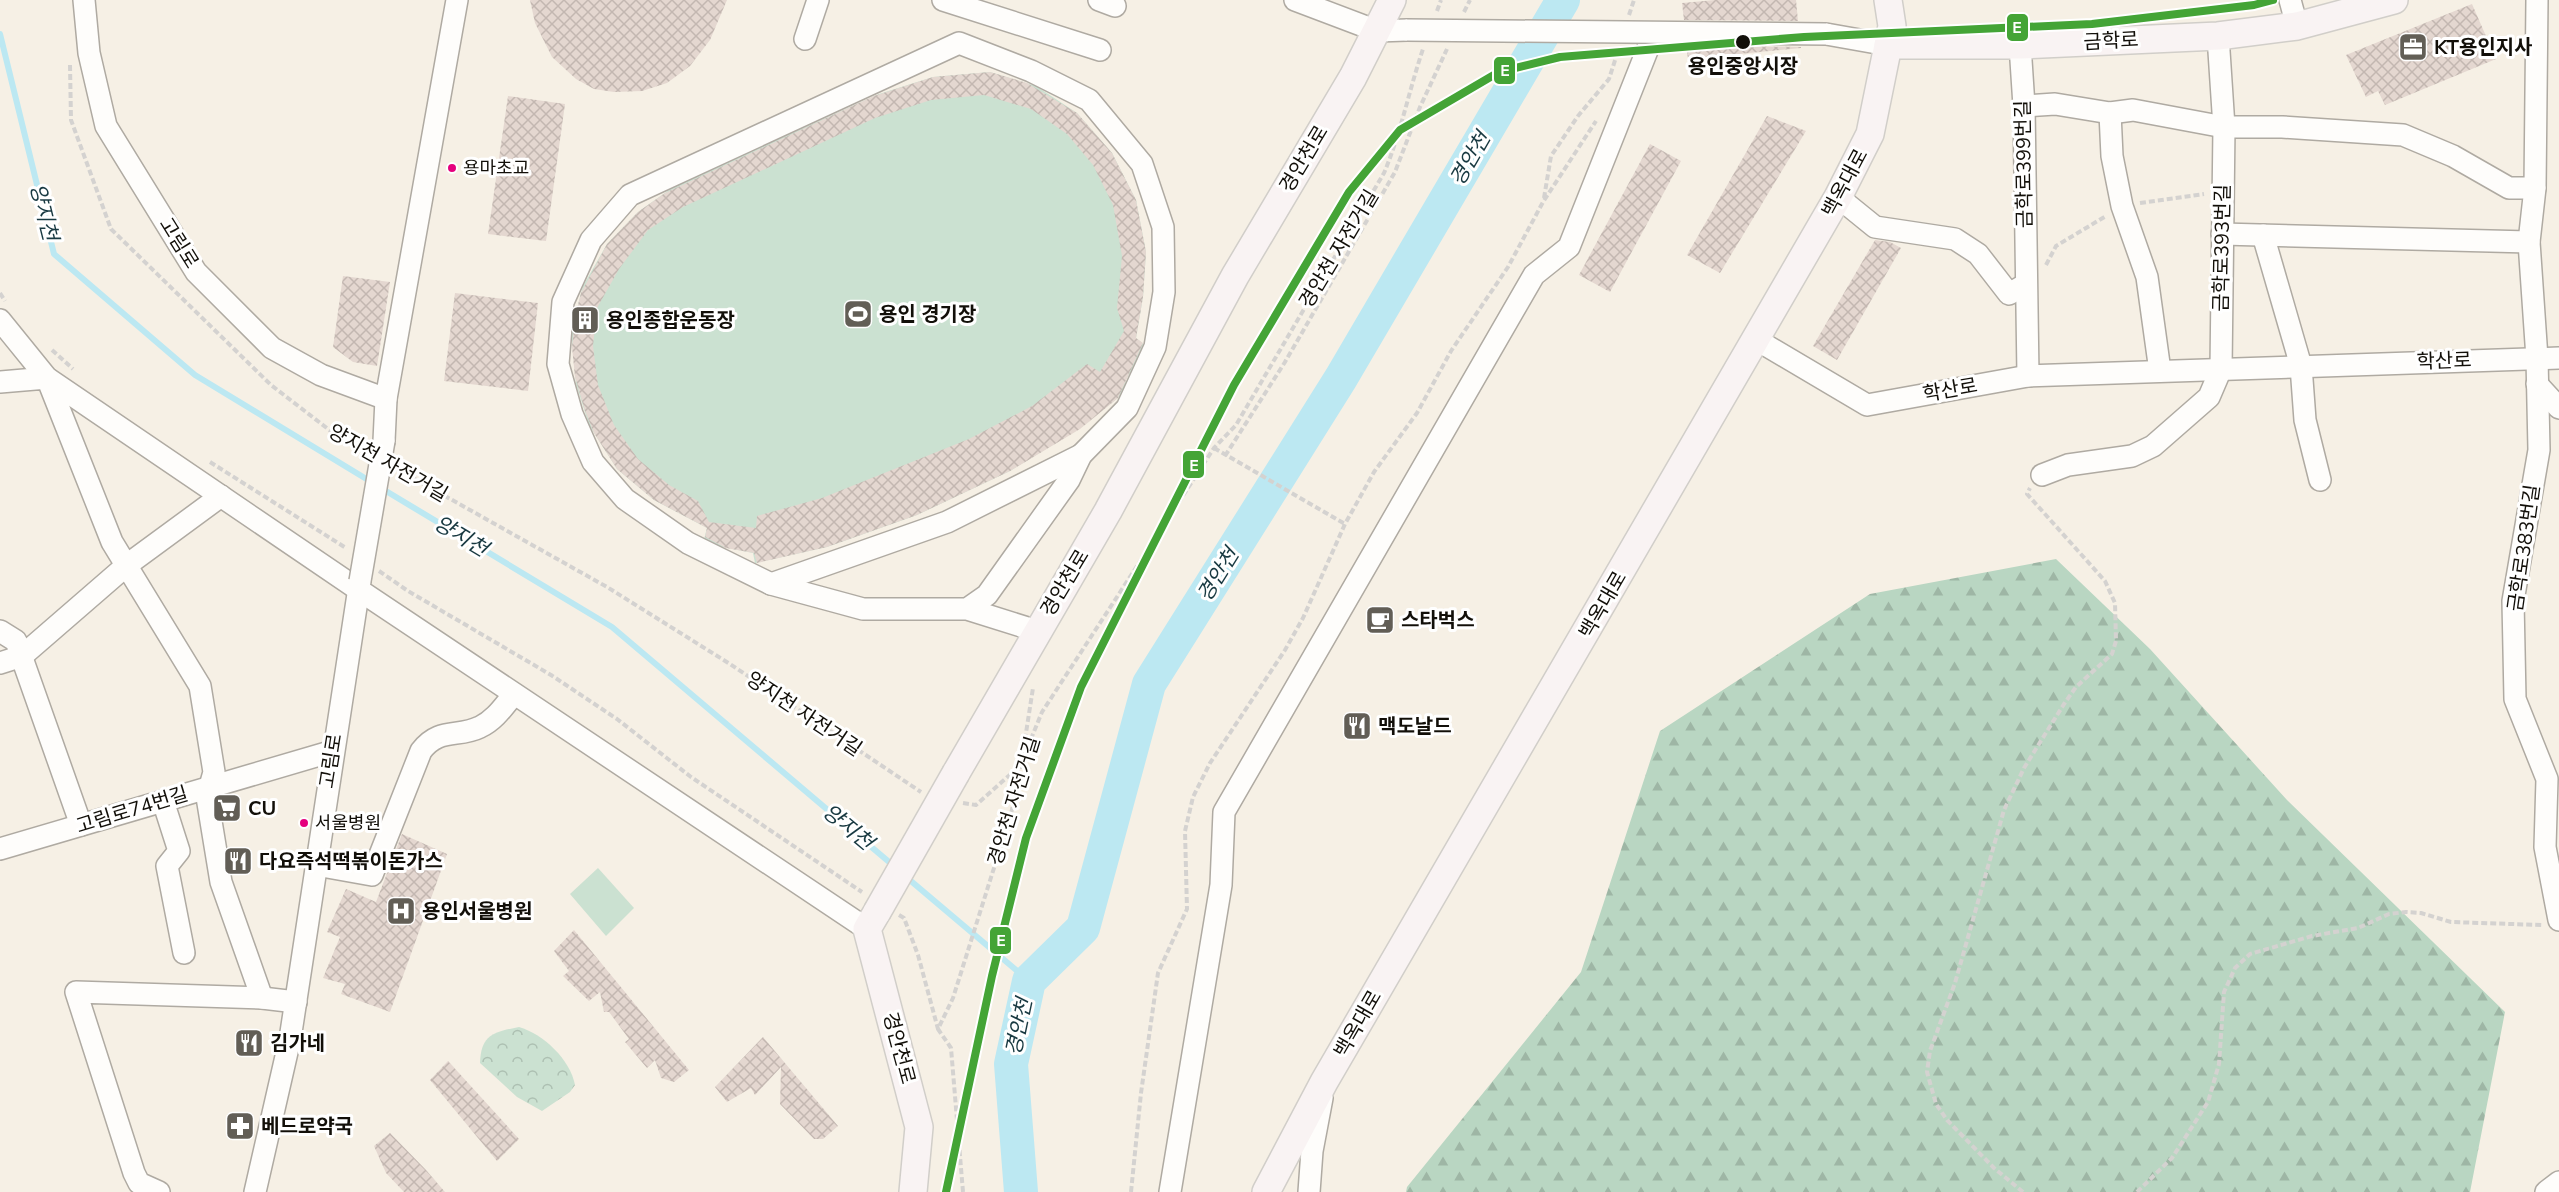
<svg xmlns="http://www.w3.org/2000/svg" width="2559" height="1192" font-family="'Nunito Sans','Noto Sans KR',sans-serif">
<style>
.forest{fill:url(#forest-firs)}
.park{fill:url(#park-crowns)}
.pitch{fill:#cbe1d1}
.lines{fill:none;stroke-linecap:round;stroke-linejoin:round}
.stream{stroke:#bce8f2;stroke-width:6}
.river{stroke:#bce8f2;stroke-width:34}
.building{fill:url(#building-cross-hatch);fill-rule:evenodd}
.minor-casing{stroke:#afaaa2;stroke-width:24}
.major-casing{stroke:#d1cec9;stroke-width:30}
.path{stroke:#d4d2d0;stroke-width:4;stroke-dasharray:6 3;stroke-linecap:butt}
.minor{stroke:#fefdfb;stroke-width:21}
.major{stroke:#f9f3f3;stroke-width:27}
.minor-bridge-casing{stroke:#afaaa2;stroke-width:24;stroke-linecap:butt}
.major-bridge-casing{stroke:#d1cec9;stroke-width:30;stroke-linecap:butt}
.minor-bridge{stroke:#fefdfb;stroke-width:21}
.major-bridge{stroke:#f9f3f3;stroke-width:27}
.rail-1-casing{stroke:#fff;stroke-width:12}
.rail-1{stroke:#44a436;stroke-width:8}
.stop-dot{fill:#120f09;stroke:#fff;stroke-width:2}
.bus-dot{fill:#e5007d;stroke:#fff;stroke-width:2}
.labels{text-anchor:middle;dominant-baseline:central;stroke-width:6;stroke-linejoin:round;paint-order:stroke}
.bus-label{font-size:18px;fill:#120f09;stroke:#fff;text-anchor:start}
.street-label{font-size:20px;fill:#120f09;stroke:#fff}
.poi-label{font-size:20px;font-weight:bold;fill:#120f09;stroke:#fff;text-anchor:start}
.stop-label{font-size:20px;font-weight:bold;fill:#120f09;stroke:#fff}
.water-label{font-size:21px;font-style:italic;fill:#183941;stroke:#fff}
.line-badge{stroke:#fff;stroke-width:2}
.badge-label{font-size:16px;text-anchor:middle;font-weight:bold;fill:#fff}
</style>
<defs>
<pattern id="forest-firs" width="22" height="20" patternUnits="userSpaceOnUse" patternTransform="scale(1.5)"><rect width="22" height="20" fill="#b9d6c2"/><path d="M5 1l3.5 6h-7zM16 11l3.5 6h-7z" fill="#9eb6a5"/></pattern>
<pattern id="park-crowns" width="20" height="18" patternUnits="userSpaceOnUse" patternTransform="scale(1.5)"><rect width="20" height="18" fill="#cbe1d1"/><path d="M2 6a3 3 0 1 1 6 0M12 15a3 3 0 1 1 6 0" fill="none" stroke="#adc0b2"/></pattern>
<pattern id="building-cross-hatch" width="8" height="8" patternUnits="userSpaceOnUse" patternTransform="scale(1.5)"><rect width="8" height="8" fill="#e4d7d0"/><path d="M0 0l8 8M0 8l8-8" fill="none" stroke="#c3b7b1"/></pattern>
</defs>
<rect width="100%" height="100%" fill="#f6f0e5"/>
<polygon class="forest" points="2056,559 2150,649 2287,800 2505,1012 2470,1192 1406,1192 1407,1187 1581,972 1660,731 1870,594"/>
<path class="park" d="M519 1027C543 1034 570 1059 575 1085L570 1092 542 1111 517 1097 480 1063C481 1035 493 1032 519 1027Z"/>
<g class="pitch">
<polygon points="990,72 1036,86 1077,113 1112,153 1136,200 1146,252 1143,297 1136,338 1147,347 1125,381 1129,389 1080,428 1010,471 917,515 827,547 755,563 753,553 703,543 707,528 654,500 617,469 589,425 576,384 571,331 583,286 607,244 638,212 676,185 879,94 933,77"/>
<polygon points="598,868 634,908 606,936 570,894"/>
</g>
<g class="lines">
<g class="stream">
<polyline points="0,34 54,254 195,375 373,483"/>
<polyline points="381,488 612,627 895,867"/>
<polyline points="905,876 1029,981"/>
</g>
<polyline class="river" points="1021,1192 1011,1064 1029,981 1083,928 1149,684 1341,378 1563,0"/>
</g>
<g class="building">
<polygon points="530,0 727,0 710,40 690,66 667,83 642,91 614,92 594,89 576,79 552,57 535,23"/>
<polygon points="1715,0 1796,0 1798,21 1684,20 1682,3"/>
<polygon points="2472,4 2496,59 2385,105 2378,91 2366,97 2346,55"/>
<polygon points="1686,45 1801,47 1801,48 1688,59"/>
<path d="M990 72 1027 83 1077 113 1112 153 1136 200 1146 252 1143 297 1136 338 1143 343 1118 398 1080 429 1010 471 917 515 827 547 757 563 754 553 726 548 705 537 707 528 654 500 617 469 594 433 585 411 575 377 572 347 575 317 581 293 607 244 638 212 665 193 874 96 933 77ZM984 95 1031 109 1067 134 1093 165 1113 205 1122 256 1117 308 1124 331 1100 372 1087 364 1032 406 969 439 822 498 757 516 756 528 709 522 698 501 669 485 638 459 614 425 598 385 593 346 597 308 619 269 648 230 683 207 875 118 931 100Z"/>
<polygon points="508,96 565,104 546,241 488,234"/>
<polygon points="1767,116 1806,131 1720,273 1687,255"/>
<polygon points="1650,144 1681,161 1610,292 1579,275"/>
<polygon points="1875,240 1890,242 1901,248 1837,360 1813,346"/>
<polygon points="343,276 390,282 377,366 353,362 333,347"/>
<polygon points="455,293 538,303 528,391 444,381"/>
<polygon points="402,834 447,854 390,1012 341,994 345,984 323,978 340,937 327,932 346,889 376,902"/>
<polygon points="574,930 689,1070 674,1082 661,1078 655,1060 647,1068 625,1042 629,1039 609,1012 604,1012 600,992 589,1001 563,976 569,971 554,951"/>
<polygon points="763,1037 838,1126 823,1139 814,1139 780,1104 781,1067 755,1095 751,1088 727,1102 715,1087"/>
<polygon points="448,1061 519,1139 497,1161 430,1080"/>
<polygon points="390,1133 426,1170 445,1192 404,1192 386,1173 374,1146"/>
</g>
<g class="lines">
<g class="minor-casing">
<g id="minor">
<polyline points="84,0 89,53 106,126 196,272 272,348 321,375 386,399"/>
<polyline points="943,0 1100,50"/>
<polyline points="1099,0 1115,6"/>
<polyline points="1295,0 1377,31 1407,30"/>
<polyline points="2290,0 2297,26"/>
<polyline points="2537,0 2535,188 2529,242 2537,358 2539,450 2513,601 2515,699 2547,779 2545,847 2559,920"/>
<polyline points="1826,34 1888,45"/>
<polyline points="805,39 818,0"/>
<polyline points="2020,45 2024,106 2028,376"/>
<polyline points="2024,106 2055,104 2110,113 2133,110 2224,127 2282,127 2403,135 2453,156 2509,188 2535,188"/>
<polyline points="2110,113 2112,156 2122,206 2147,277 2160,371"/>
<polyline points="1838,197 1875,227 1955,239 1978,254 2009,294 2026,284"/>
<polyline points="2222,234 2529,242"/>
<polyline points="2263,235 2301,366 2305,420 2320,480"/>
<polyline points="0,320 47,378 359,590 867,929"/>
<polyline points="1757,340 1867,405 2028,376 2559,358"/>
<polyline points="0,382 47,378 112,542 200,686 214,772 207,797 221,882 262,998"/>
<polyline points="2537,384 2559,408"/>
<polyline points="384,441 386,399 457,0"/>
<polyline points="2042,475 2068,465 2132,456 2153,446 2209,397 2221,369 2224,127 2218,36"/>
<polyline points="771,584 947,522 1081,455"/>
<polyline points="967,609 863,609 771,584 688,543 625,499 593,462 572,414 558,364 563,302 591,240 630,195 959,43 1031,71 1089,100 1142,164 1163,227 1164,292 1155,347 1127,408 1081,455 1069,480 987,595 967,609 1037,631"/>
<polyline points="0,631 16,641 81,825"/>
<polyline points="0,663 22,656 127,565 221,496"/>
<polyline points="163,801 179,851 167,866 184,953"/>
<polyline points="0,849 333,751"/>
<path d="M316 865 372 875 421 751C439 727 458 738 480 727 495 720 504 706 514 694"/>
<polyline points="159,1192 139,1183 134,1173 76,992 262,998 296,1002"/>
<polyline points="255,1192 290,1039 360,581"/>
<polyline points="1170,1192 1221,885 1224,812 1534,275 1569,247 1654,33"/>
<polyline points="1309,1192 1312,1151 1322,1098"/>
<polyline points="2546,1192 2559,1182"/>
</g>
</g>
<g class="major-casing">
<g id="major">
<polyline points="1888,45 2020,45 2218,36 2297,26 2394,0"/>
<polyline points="956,773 1108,511 1235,276 1353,77 1392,0"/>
<polyline points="877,912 867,929 919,1127 913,1192"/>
<polyline points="1266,1192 1324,1082 1838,197 1870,134 1892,26 1888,0"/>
</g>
</g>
<g class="path">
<polyline points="1437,11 1441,0"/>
<polyline points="1464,12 1470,0"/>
<polyline points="1629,15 1634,0"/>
<polyline points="70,65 71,120 111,229 271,385 332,432 364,450"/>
<polyline points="1544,198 1551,156 1578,116 1609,79 1618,51"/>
<polyline points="2140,203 2204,194"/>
<polyline points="2046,265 2056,246 2106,216"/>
<polyline points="0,293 5,301"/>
<polyline points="52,350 73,369"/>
<polyline points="1214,448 1345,524"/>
<polyline points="1225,456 1285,362 1395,172 1420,107 1447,49"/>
<polyline points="210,462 346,548"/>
<polyline points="397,469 607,587 730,664 921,792"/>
<polyline points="379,571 408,591 551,675 617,719 691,777 862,892"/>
<path d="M1024 756 1042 712 1214 448 1236 425 1384 173C1401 133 1409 90 1423 49"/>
<polyline points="963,803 976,805 1021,765 1033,688"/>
<polyline points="899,915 904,918 918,955 938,1029"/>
<polyline points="963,1192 951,1048 938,1029 953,998 1011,814 1021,766"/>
<polyline points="1131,1192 1141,1093 1158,973 1187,909 1185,831 1193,797 1210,763 1285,650 1303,618 1345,524 1374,472 1417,413 1451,351 1508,267 1543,202 1596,121"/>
<polyline points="2023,1192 1994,1168 1947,1120 1936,1104 1927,1072 1930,1051 1955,983 2004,810 2024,768 2064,704 2076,687 2112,654 2116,641 2115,603 2105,581 2027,494 2030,488"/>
<polyline points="2137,1192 2172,1158 2208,1102 2219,1064 2224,992 2235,968 2250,954 2312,936 2358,928 2389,914 2406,912 2421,913 2451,922 2542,925"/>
</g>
<use href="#minor" class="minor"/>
<use href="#major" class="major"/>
<g class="minor-bridge-casing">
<g id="minor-bridge">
<polyline points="1407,30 1826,34"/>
<polyline points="360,581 384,441"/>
</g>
</g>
<g class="major-bridge-casing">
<polyline id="major-bridge" points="877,912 956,773"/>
</g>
<use href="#minor-bridge" class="minor-bridge"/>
<use href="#major-bridge" class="major-bridge"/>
<g class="rail-1-casing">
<polyline id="rail-1" points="946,1192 992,976 1026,838 1081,687 1234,385 1349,192 1400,130 1499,72 1560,57 1804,37 2092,24 2254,5 2273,0"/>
</g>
<use href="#rail-1" class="rail-1"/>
</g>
<defs>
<g id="office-square" transform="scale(1.5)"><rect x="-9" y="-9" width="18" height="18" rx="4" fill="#625e56" stroke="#fff"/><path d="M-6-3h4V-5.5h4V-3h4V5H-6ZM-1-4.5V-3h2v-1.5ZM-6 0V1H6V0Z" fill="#fff"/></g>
<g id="stadium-square" transform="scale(1.5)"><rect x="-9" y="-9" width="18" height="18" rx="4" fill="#625e56" stroke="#fff"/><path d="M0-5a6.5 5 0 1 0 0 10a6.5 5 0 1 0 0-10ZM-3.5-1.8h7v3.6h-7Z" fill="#fff"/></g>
<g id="building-square" transform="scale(1.5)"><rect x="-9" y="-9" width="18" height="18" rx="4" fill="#625e56" stroke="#fff"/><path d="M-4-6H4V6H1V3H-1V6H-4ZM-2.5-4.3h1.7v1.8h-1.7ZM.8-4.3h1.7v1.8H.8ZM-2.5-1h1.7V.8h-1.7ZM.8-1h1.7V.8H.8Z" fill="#fff"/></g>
<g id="cafe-square" transform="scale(1.5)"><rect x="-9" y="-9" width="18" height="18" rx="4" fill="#625e56" stroke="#fff"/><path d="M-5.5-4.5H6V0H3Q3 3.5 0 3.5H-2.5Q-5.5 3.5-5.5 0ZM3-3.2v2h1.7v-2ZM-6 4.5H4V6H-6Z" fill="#fff"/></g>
<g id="restaurant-square" transform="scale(1.5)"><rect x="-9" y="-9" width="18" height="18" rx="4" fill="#625e56" stroke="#fff"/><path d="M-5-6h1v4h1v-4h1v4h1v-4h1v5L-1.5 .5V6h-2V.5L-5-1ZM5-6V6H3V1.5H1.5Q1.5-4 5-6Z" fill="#fff"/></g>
<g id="supermarket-square" transform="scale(1.5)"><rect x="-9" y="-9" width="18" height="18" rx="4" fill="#625e56" stroke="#fff"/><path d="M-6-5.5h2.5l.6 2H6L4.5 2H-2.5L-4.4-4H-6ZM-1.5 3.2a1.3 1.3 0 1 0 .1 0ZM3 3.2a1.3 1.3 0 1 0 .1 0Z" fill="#fff"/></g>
<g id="hospital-square" transform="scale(1.5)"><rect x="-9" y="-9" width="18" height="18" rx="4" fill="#625e56" stroke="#fff"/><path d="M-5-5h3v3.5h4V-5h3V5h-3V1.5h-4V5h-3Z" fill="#fff"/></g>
<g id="pharmacy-square" transform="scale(1.5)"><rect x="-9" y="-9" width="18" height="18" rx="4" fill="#625e56" stroke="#fff"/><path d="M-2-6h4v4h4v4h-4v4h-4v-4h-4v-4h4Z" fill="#fff"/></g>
</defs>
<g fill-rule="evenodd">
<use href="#office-square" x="2413" y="47"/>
<use href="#stadium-square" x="858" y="314"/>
<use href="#building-square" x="585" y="320"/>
<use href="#cafe-square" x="1380" y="620"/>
<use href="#restaurant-square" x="1357" y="726"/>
<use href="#supermarket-square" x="227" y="808"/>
<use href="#restaurant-square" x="238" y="861"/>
<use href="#hospital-square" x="401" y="911"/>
<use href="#restaurant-square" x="249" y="1043"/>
<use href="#pharmacy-square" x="240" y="1126"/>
</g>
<circle class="stop-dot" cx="1743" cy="42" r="8"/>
<g class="bus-dot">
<circle cx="452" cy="168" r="5"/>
<circle cx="304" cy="823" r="5"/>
</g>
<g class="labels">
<g class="bus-label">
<text x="463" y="168">용마초교</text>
<text x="315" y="823">서울병원</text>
</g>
<g class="street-label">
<text transform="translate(2111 41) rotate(-3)">금학로</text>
<text transform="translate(1304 159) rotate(-59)">경안천로</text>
<text transform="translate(2024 164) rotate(-91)">금학로399번길</text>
<text transform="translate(1845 183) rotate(-62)">백옥대로</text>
<text transform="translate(179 243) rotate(58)">고림로</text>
<text transform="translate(2222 248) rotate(-89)">금학로393번길</text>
<text transform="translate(1339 249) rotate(-59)">경안천 자전거길</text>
<text transform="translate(2444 361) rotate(-2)">학산로</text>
<text transform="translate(1950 390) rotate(-10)">학산로</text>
<text transform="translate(388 463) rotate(30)">양지천 자전거길</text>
<text transform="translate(2524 548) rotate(-82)">금학로383번길</text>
<text transform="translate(1065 583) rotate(-59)">경안천로</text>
<text transform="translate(1603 605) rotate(-60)">백옥대로</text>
<text transform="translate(804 714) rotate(34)">양지천 자전거길</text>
<text transform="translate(331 761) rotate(-81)">고림로</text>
<text transform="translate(1014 801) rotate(-73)">경안천 자전거길</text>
<text transform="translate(132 810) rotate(-17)">고림로74번길</text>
<text transform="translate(1358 1024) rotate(-60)">백옥대로</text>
<text transform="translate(899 1048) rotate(75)">경안천로</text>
</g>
<g class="poi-label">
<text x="2434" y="47">KT용인지사</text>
<text x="879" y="314">용인 경기장</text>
<text x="606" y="320">용인종합운동장</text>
<text x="1401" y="620">스타벅스</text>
<text x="1378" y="726">맥도날드</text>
<text x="248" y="808">CU</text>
<text x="259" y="861">다요즉석떡볶이돈가스</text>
<text x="422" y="911">용인서울병원</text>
<text x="270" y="1043">김가네</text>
<text x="261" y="1126">베드로약국</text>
</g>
<g class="stop-label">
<text x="1743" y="66">용인중앙시장</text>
</g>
<g class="water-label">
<text transform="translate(1470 159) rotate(-60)">경안천</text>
<text transform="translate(44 212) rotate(76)">양지천</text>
<text transform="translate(461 536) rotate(31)">양지천</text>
<text transform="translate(1218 575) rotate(-58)">경안천</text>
<text transform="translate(848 827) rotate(40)">양지천</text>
<text transform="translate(1019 1027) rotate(-78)">경안천</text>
</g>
</g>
<g class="line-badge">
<rect x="2006" y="13" width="23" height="29" rx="6" fill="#44a436"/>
<rect x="1493" y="56" width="23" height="29" rx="6" fill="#44a436"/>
<rect x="1182" y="450" width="23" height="29" rx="6" fill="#44a436"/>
<rect x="989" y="926" width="23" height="29" rx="6" fill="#44a436"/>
</g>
<g class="badge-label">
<text x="2017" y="33">E</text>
<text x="1505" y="76">E</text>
<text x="1194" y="471">E</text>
<text x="1001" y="946">E</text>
</g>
</svg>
